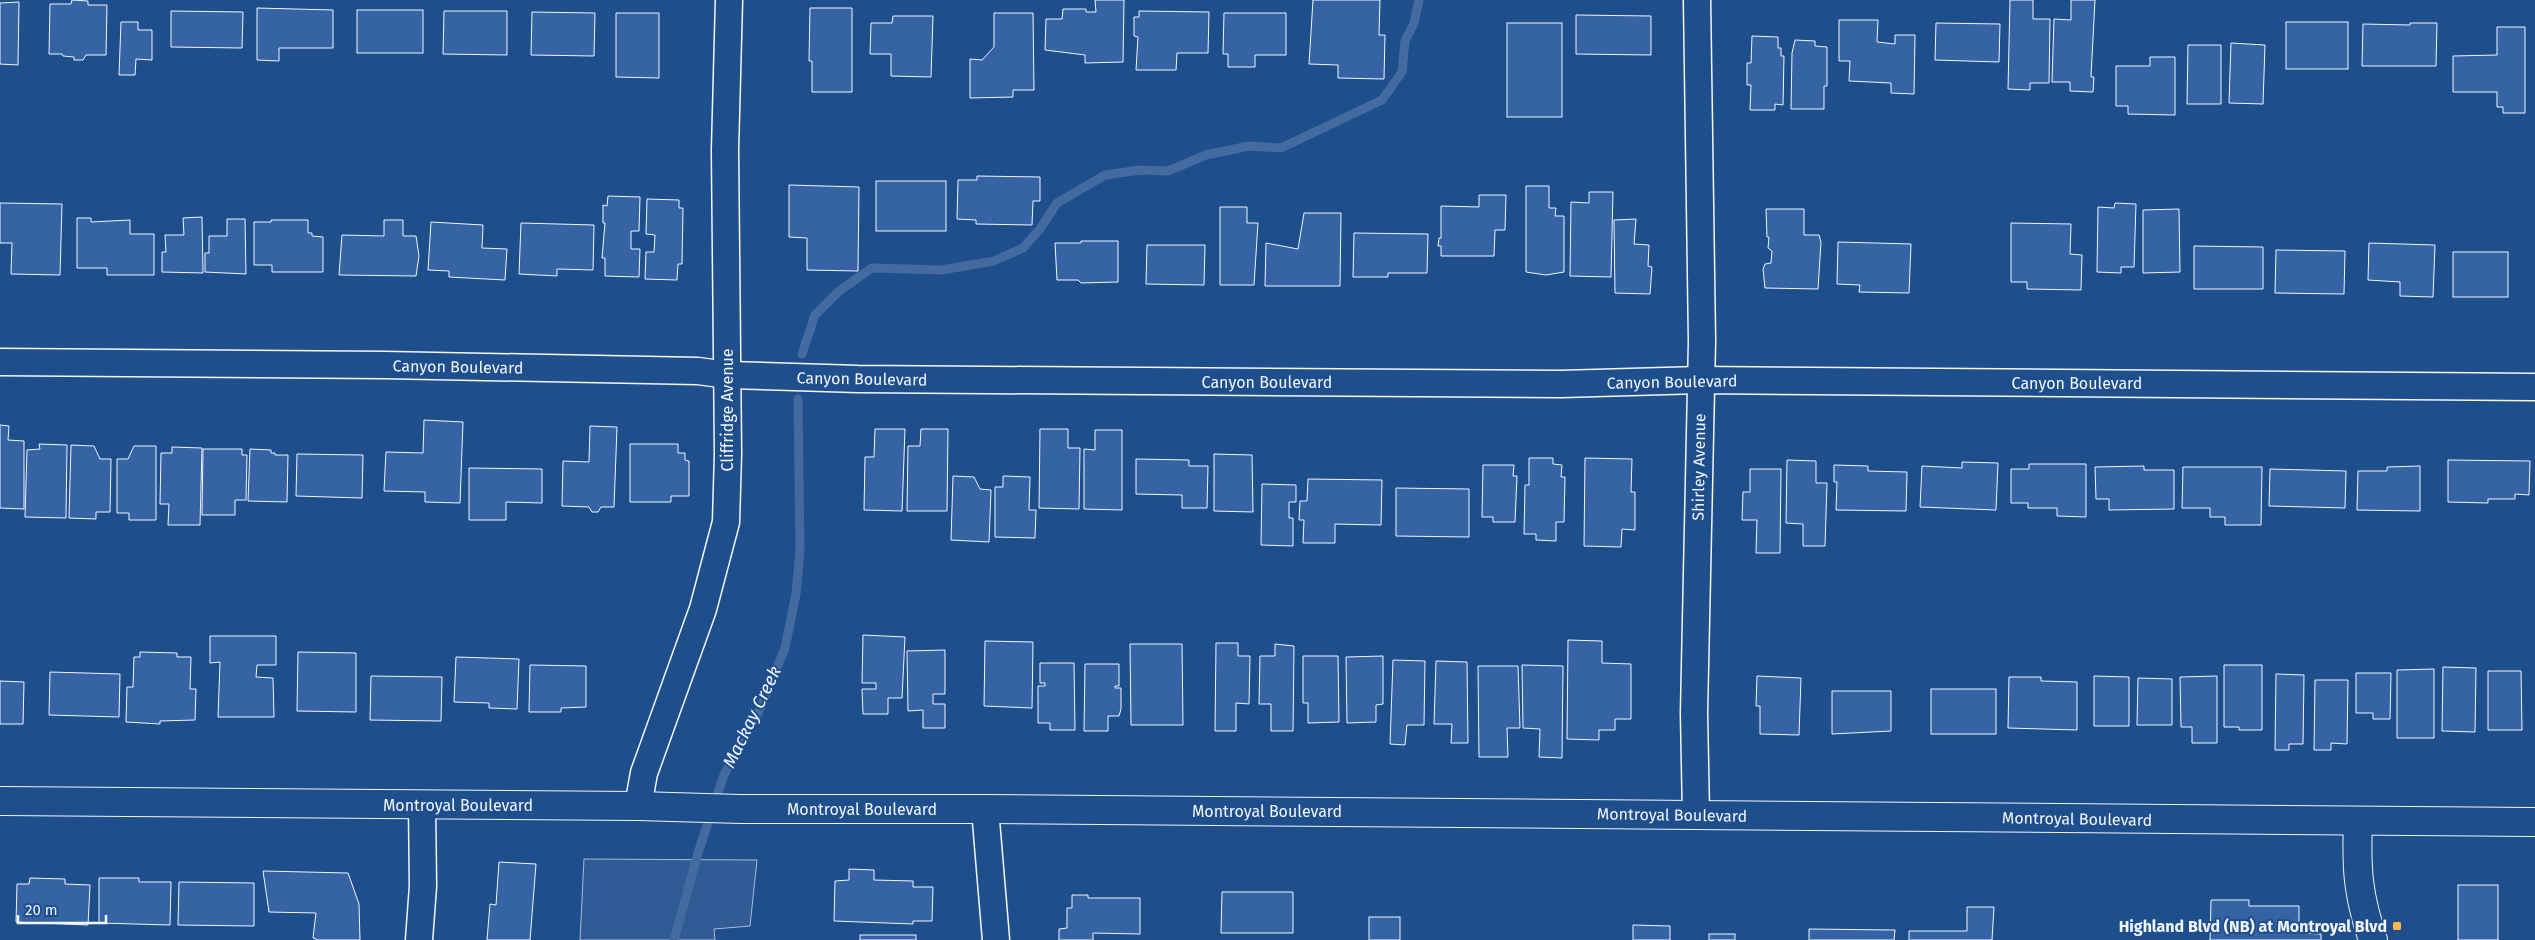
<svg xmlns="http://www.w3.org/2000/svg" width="2535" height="940" font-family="'Fira Sans',sans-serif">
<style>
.built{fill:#305b95;stroke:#a8bbd7}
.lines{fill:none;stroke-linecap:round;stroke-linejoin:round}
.stream{stroke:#446ba0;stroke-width:9}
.building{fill:#3563a3;stroke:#f2f6ff}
.street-casing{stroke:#f2f6ff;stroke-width:29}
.secondary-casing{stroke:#f2f6ff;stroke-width:30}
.street{stroke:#1f4e8c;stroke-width:26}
.secondary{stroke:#1f4e8c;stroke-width:28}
.poi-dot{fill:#ffb74d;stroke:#1f4e8c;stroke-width:2}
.labels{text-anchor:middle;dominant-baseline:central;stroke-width:4;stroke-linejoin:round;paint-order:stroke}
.street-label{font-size:16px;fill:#f2f6ff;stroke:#1f4e8c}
.poi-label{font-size:16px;font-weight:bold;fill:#f2f6ff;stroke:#1f4e8c;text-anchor:end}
.water-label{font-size:18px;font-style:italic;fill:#f2f6ff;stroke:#1f4e8c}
</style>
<rect width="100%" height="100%" fill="#1f4e8c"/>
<polygon class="built" points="584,859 757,860 750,926 714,929 715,940 580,940"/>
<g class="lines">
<g class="stream">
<polyline points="802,354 815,315 839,291 872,268 941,270 994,261 1023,248 1040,229 1057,203 1105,175 1141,170 1168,171 1206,155 1249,146 1281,148 1382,100 1402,72 1405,41 1414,23 1419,0"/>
<polyline points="674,940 698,853 724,775 761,707 785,648 796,594 800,550 798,399"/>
</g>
</g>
<g class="building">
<polygon points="72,0 88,1 88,5 107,5 106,55 86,55 83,60 74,60 74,57 63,56 62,54 49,54 50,4 71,4"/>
<polygon points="1095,0 1124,0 1123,62 1085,63 1085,55 1045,50 1046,19 1062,19 1063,9 1086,9 1086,12 1096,12"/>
<polygon points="1313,0 1380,0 1379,35 1385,35 1384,79 1338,78 1338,65 1309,64"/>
<polygon points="2010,0 2033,0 2033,19 2050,19 2049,83 2030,83 2030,90 2008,89"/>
<polygon points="2071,0 2095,0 2091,77 2094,77 2093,92 2070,91 2070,82 2052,82 2054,19 2071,20"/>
<polygon points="19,2 18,65 0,64 0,3"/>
<polygon points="257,8 333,10 333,48 279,48 279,61 257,60"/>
<polygon points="810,8 852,8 852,92 812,92 812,61 809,61"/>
<rect x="357" y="10" width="66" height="43"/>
<polygon points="171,11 243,12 242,48 171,47"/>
<polygon points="444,11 507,11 507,55 443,54"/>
<polygon points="1139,11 1209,12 1208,53 1177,53 1176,70 1136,70 1138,37 1134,36 1134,17 1139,17"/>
<polygon points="532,12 595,13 594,56 531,55"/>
<polygon points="616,13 659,13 659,78 616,77"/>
<polygon points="994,13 1033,13 1034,90 1013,90 1013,97 970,98 970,59 982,60 994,47"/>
<polygon points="1224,13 1286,13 1286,55 1255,55 1255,67 1228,67 1228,54 1223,54"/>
<polygon points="1576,15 1651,16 1651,55 1576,54"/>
<polygon points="893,16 933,16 931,77 891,76 891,54 870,54 871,23 892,23"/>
<polygon points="1839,20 1878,20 1877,42 1895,44 1895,35 1915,35 1914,94 1891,93 1891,83 1849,81 1850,61 1839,61"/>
<polygon points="121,22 138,22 138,30 152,30 152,60 136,59 135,75 119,75"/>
<rect x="2286" y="22" width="62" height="47"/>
<rect x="1507" y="23" width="55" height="94"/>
<polygon points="1936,23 2000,24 1999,62 1935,60"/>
<polygon points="2410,23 2437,23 2436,66 2362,66 2363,24 2410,25"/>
<polygon points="2497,27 2525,27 2525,113 2503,113 2503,107 2497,107 2497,92 2453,92 2453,56 2497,55"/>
<polygon points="1752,36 1778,37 1778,48 1781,48 1781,56 1784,56 1783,105 1775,104 1775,110 1750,110 1751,85 1747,85 1747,63 1751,63"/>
<polygon points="1795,40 1815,41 1815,46 1827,47 1827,86 1824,86 1824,109 1791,109 1792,53"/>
<polygon points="2231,43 2265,45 2263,104 2229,103"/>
<polygon points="2188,45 2221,45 2221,104 2187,104"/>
<polygon points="2150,57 2175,57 2175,115 2128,114 2128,106 2116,106 2116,66 2150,66"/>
<polygon points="977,176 1040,177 1040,201 1033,201 1032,225 976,224 976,220 957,219 958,180 977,180"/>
<rect x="876" y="181" width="70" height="50"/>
<polygon points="789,185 859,187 858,271 807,270 807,238 789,237"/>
<polygon points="1526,186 1549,186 1549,208 1556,208 1555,216 1564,216 1564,272 1546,275 1526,272"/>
<polygon points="1589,192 1613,192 1611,277 1570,276 1571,202 1589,203"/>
<polygon points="1479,195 1506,195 1505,230 1495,230 1494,256 1441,256 1441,246 1438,246 1439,238 1441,238 1441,206 1479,207"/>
<polygon points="608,196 640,197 639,231 631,231 631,249 640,249 639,277 605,276 605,258 602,258 605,223 603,223 603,205 607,206"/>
<polygon points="647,199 679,200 679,208 683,208 682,264 678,264 677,280 645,279 646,252 654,252 655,235 646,234"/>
<polygon points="0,203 62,204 60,275 11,274 12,243 0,243"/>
<polygon points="2115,203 2136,204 2134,267 2121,267 2121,273 2097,272 2098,207 2114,208"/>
<polygon points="1220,207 1247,207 1247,223 1258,223 1254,285 1220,285"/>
<polygon points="1766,209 1804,209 1804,235 1819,235 1821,242 1818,289 1765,288 1763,269 1765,264 1771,263 1772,251 1768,248 1769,237 1767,237"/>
<polygon points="2179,209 2180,272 2143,273 2143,210"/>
<polygon points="1304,213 1341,213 1340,286 1265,286 1266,243 1298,249"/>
<polygon points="202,217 203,273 162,272 162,252 166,252 165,235 184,235 183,218"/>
<polygon points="77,218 91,218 91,222 130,220 130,234 154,234 154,275 107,275 107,268 77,268"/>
<polygon points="227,219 245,219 246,274 205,272 205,253 209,253 209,236 227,236"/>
<polygon points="1636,219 1634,244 1649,245 1648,266 1652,267 1650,294 1615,293 1614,220"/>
<polygon points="271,220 308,220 308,233 312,233 312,236 323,237 323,272 272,272 272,265 254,265 254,222 271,222"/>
<polygon points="384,220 403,220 403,236 416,236 419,256 416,276 339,275 342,235 384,236"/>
<polygon points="431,222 483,225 482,248 507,249 505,280 449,277 449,271 428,270"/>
<polygon points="521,223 594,225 593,270 557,269 557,276 519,274"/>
<polygon points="2011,223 2071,224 2070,254 2082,255 2081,290 2027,289 2027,282 2011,282"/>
<polygon points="1354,233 1428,234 1427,273 1388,273 1388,277 1353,277"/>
<polygon points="1081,241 1118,241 1118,282 1081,283 1078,280 1057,280 1055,243 1081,243"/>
<polygon points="1838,242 1911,244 1909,293 1859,292 1860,285 1837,284"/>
<polygon points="2369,243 2435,245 2433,297 2400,296 2400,282 2368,280"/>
<polygon points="1147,245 1205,245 1204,285 1146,284"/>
<polygon points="2194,246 2263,247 2263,289 2194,289"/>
<polygon points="2276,250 2345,251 2344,294 2275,293"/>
<rect x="2453" y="252" width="55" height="45"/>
<polygon points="424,420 463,422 460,503 425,502 425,492 384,491 386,452 423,453"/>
<polygon points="0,425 9,426 8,440 24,441 24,509 0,508"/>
<polygon points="590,426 617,427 614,507 601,507 598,512 592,512 589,507 562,506 563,461 589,462"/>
<polygon points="875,429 905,429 902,511 864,510 865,457 874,457"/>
<polygon points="921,429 948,429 947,511 907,511 908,446 920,446"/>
<polygon points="1040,429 1068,429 1068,448 1080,448 1079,509 1039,508"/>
<polygon points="1095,430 1122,430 1122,510 1084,509 1084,449 1095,450"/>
<polygon points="39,444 67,445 66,518 25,517 27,450 40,449"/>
<polygon points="630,444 678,444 678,453 685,453 685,460 689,461 689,496 671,496 671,502 630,502"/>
<polygon points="71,445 94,446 100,459 111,459 110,512 96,512 96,519 69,518"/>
<polygon points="134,446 156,446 156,520 129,520 129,513 117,513 117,459 128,459"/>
<polygon points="172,447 202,448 200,525 168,525 169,504 160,504 161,453 172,453"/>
<polygon points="203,449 242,449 242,455 247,455 246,500 235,500 235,515 202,515"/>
<polygon points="250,449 271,450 271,453 275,453 275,455 288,455 287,502 248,501"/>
<polygon points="297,454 363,455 362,498 296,496"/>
<polygon points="1214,454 1252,455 1253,512 1214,511"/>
<polygon points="1529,458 1553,458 1553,464 1562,465 1561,477 1565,477 1564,522 1556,522 1556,541 1536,540 1536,534 1524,534 1525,485 1529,485"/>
<polygon points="1585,458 1632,459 1631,492 1635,492 1635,530 1622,529 1621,547 1584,546"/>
<polygon points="1136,459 1189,460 1189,466 1208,466 1207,508 1182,508 1182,495 1136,494"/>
<polygon points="1787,460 1816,461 1816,483 1827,483 1825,546 1803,546 1803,524 1786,523"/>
<polygon points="2448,460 2530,461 2529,495 2515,494 2515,499 2488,499 2488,503 2448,502"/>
<polygon points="1962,462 1998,463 1996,510 1920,507 1922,466 1962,468"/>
<polygon points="2029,464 2086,464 2086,517 2057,516 2057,508 2028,508 2028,503 2011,503 2011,469 2029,469"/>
<polygon points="1483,465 1514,465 1513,476 1517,476 1515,522 1493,522 1493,517 1482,517"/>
<polygon points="1834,465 1868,466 1868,471 1907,472 1906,511 1836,510 1837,482 1834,482"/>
<polygon points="2144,466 2144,470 2174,470 2174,509 2109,510 2109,499 2096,499 2095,467"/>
<polygon points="2420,466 2420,511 2357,510 2358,471 2387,471 2387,467"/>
<polygon points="2183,467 2262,467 2261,525 2225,525 2225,517 2210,517 2210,508 2182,508"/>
<polygon points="469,468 542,469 542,503 506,502 506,520 469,520"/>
<polygon points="1750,469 1781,469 1780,553 1756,553 1757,520 1742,520 1743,492 1750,492"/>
<polygon points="2270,469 2346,471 2345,508 2269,506"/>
<polygon points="953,476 974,477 980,489 991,490 989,542 951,540"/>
<polygon points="1003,476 1030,477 1029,510 1036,510 1035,538 995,537 995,487 1003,487"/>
<polygon points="1308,479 1382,480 1381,525 1335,524 1335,543 1303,543 1304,520 1299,520 1300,501 1307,501"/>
<polygon points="1262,484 1296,485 1296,502 1289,502 1289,518 1293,518 1293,546 1261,545"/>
<polygon points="1396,488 1469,489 1469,537 1396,536"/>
<polygon points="863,635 905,637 902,698 888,698 888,714 863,714 862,689 876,689 876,683 862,683"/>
<polygon points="210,636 276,636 276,665 257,665 256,677 273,678 274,717 218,717 220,662 210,663"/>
<polygon points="1568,640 1602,641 1602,663 1631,664 1631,719 1615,719 1615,730 1599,730 1599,740 1567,739"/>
<polygon points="985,641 1033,642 1032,708 984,706"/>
<polygon points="1216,643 1238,643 1238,656 1250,656 1249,704 1236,703 1236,731 1215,731"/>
<polygon points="1130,644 1182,644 1183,725 1131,725"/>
<polygon points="1275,644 1294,646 1293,731 1271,731 1271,704 1259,704 1260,656 1275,656"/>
<polygon points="945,650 945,694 933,694 933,704 945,704 945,728 923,728 923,710 908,711 907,651"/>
<polygon points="140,652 177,653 177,657 191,657 190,689 196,689 195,720 160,721 160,724 126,722 127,687 133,687 134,657 140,657"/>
<polygon points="298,652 356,653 356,712 297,711"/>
<polygon points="1303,656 1338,656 1339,722 1308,723 1308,703 1303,703"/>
<polygon points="1383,656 1383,704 1376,705 1376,722 1347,723 1346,657"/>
<polygon points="456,657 519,659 517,709 489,708 489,703 454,702"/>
<polygon points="1393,660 1425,661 1424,725 1407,725 1405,745 1390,744"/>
<polygon points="1436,661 1467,662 1468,743 1451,743 1452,724 1434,724"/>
<polygon points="1040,663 1074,663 1075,730 1050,730 1050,723 1038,723 1038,686 1045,686 1045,683 1040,683"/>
<polygon points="1085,664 1119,664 1119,686 1115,686 1115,688 1121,688 1121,709 1119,716 1108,716 1108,731 1084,731"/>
<polygon points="530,665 586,666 586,707 561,708 561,712 529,712"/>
<polygon points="1522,665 1563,666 1562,758 1539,757 1540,729 1523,728"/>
<polygon points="2224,665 2262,665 2262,730 2239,730 2239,727 2224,727"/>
<polygon points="1478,666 1518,666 1520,728 1507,728 1508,757 1479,757"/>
<polygon points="2443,667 2476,668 2475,732 2442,731"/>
<polygon points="2434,669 2434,738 2397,738 2397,670"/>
<polygon points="2488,671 2521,671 2522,730 2488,730"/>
<polygon points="50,672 120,674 119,717 49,715"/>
<polygon points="2356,673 2391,673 2390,719 2373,719 2373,713 2356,713"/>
<polygon points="2276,674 2304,675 2303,744 2289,744 2289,750 2275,750"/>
<polygon points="371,676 442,677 441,721 370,720"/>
<polygon points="1757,676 1801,678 1799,735 1760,734 1760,706 1756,706"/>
<polygon points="2094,676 2129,677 2129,726 2094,726"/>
<polygon points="2217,676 2217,743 2192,743 2192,727 2181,727 2180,677"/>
<polygon points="2009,677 2041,677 2041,681 2077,682 2077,730 2008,728"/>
<polygon points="2138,678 2172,679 2172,725 2137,725"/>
<polygon points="2315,680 2348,680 2347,744 2331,743 2331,750 2314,750"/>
<polygon points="0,681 24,682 23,724 0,724"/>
<rect x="1931" y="689" width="65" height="45"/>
<polygon points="1832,691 1891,691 1891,731 1832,734"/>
<polygon points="499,862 536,864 530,940 487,940 490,904 496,905"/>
<polygon points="849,869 874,870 874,880 913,881 913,887 933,887 932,921 913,921 913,924 834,921 835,881 849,880"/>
<polygon points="263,871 348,873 359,904 360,940 318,940 313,938 316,913 269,912"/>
<polygon points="30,878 65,879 65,884 90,885 88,925 16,922 17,884 29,884"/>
<polygon points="99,878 139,878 139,882 171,882 170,925 99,923"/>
<polygon points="179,882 254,883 254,926 178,925"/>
<rect x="2458" y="885" width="40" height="55"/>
<polygon points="1222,892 1293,892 1293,933 1221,933"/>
<polygon points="1072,895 1088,895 1088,898 1140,898 1140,934 1093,933 1093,940 1059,940 1059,929 1067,928 1067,908 1072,908"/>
<polygon points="2211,900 2249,900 2249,906 2299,906 2299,933 2321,934 2321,940 2210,940"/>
<polygon points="1967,907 1994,907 1992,940 1909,940 1909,931 1967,931"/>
<rect x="1369" y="917" width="31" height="23"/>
<polygon points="1633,925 1670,926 1670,940 1633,940"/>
<polygon points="1809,929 1895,930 1894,940 1809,940"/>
<rect x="1709" y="934" width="26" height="6"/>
<rect x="860" y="935" width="56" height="5"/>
</g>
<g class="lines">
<g class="street-casing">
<g id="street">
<polyline points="0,362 384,365 698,371 728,375 858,379 1561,384 1700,380 2535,387"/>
<polyline points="638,806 644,773 703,609 726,522 728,454 725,150 729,0"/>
<polyline points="985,809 996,940"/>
<polyline points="1696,815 1694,713 1702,341 1697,0"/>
<polyline points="419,940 423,886 422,805"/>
</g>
</g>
<g class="secondary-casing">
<g id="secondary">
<polyline points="0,801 638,806 741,809 985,809 2535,822"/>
<path d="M2358 822C2356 869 2358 895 2373 940"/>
</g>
</g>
<use href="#street" class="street"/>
<use href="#secondary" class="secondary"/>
</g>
<rect class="poi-dot" x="2392" y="921" width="10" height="10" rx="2.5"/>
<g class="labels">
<g class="street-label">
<text transform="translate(458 367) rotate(1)">Canyon Boulevard</text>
<text transform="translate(862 379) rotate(1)">Canyon Boulevard</text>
<text x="1267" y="382">Canyon Boulevard</text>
<text transform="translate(1672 382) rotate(-1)">Canyon Boulevard</text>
<text x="2077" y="383">Canyon Boulevard</text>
<text transform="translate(727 410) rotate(-90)">Cliffridge Avenue</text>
<text transform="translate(1699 467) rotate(-89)">Shirley Avenue</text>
<text x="458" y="805">Montroyal Boulevard</text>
<text x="862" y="809">Montroyal Boulevard</text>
<text x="1267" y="811">Montroyal Boulevard</text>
<text transform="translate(1672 815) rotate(1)">Montroyal Boulevard</text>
<text transform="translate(2077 819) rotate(1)">Montroyal Boulevard</text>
</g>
<g class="poi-label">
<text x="2387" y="926">Highland Blvd (NB) at Montroyal Blvd</text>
</g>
<g class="water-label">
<text transform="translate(752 717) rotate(-64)">Mackay Creek</text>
</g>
</g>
<path d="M18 915v8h88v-8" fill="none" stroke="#f2f6ff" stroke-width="2.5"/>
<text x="25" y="915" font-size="15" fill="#f2f6ff" stroke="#1f4e8c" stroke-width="4" paint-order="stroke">20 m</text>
</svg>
